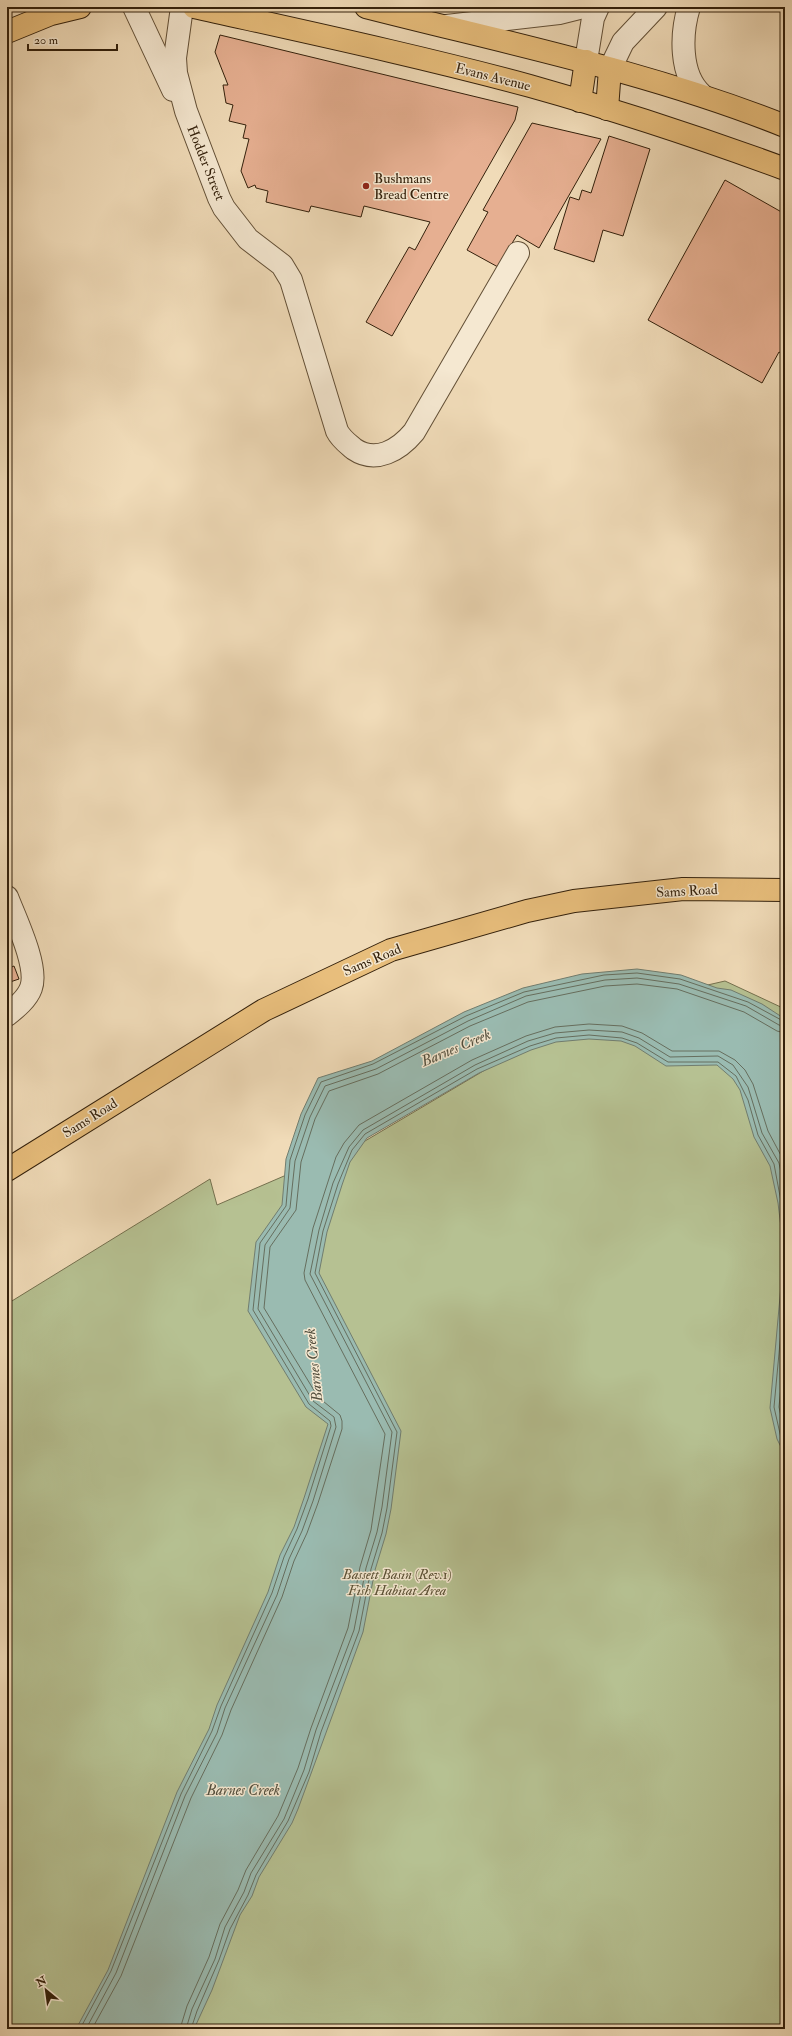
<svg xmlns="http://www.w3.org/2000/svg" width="792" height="2036" font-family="'IM FELL Double Pica',serif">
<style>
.green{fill:#b6c192;stroke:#74704e}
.water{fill:#9abbb1;stroke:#717d6f}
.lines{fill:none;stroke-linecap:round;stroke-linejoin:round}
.shore{stroke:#666e5e;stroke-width:1}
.building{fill:#e6af91;stroke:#33200b}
.minor-casing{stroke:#624f36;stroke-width:24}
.major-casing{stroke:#33200b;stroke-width:24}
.minor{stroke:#f5e8d1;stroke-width:22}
.major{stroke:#e8be7c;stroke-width:22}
.poi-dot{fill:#8f2418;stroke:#f5e8d1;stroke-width:1.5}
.labels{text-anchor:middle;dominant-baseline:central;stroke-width:3;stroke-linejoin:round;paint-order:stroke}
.street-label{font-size:14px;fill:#33200b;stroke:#f5e8d1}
.poi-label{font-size:14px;fill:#33200b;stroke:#f5e8d1;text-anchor:start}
.park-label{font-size:14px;font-style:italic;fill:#5a5034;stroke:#f5e8d1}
.water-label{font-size:15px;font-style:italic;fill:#524e3d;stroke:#f5e8d1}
</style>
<rect width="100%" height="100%" fill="#f0dbb8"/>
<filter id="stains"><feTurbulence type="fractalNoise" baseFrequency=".005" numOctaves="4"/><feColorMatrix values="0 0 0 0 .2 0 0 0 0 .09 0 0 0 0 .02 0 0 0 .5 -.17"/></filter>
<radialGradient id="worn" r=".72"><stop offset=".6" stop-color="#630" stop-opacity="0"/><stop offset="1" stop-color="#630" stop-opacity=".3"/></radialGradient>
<polygon class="green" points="725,981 785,1009 785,2029 7,2029 7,1304 210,1179 217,1205 365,1141 490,1067 494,1034"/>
<polygon class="water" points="637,969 681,975 717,988 731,990 762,1004 785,1019 785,1455 777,1439 770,1408 784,1252 778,1203 770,1166 754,1137 740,1090 733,1079 717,1065 666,1066 635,1046 621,1041 589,1039 556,1042 531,1050 479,1073 367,1138 350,1162 342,1185 327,1232 319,1273 401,1431 391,1509 386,1534 375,1570 363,1632 298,1809 292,1823 259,1877 252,1896 240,1915 212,1990 194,2029 76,2029 108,1970 177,1792 209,1729 217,1705 268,1592 280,1555 294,1527 304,1498 328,1424 306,1407 248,1311 256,1242 282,1205 286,1159 301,1114 318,1078 372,1061 464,1012 523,988 582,974"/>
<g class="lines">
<g class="shore">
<polyline points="785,1289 774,1407 781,1438 785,1446"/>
<polyline points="785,1345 779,1407 785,1435"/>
<polyline points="80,2029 111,1971 181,1794 212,1731 221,1706 272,1593 284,1557 297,1529 308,1499 331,1426 330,1421 309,1404 253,1310 260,1243 286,1206 290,1160 305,1115 321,1082 373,1064 466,1016 524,992 604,975 637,973 680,979 748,1002 785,1022"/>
<polyline points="86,2029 116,1973 185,1796 217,1733 225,1708 277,1595 289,1559 302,1531 313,1501 336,1427 334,1417 313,1401 258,1309 265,1245 290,1208 295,1161 310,1117 325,1086 376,1069 468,1021 526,996 605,980 637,978 679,984 746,1006 779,1025 785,1027"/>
<polyline points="92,2029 121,1976 191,1798 222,1735 231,1710 282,1597 294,1561 307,1533 318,1503 342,1429 342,1421 340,1415 318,1397 264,1308 270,1247 296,1210 301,1162 315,1119 329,1091 378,1074 470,1026 528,1002 605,986 637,984 677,989 744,1012 777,1031 785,1033"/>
<polyline points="180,2029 187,2006 209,1957 220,1924 238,1890 246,1870 278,1816 298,1768 311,1728 348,1628 360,1567 371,1530 385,1434 305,1280 304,1273 313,1228 336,1157 344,1143 359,1125 472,1060 526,1036 555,1027 589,1024 622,1026 642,1033 672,1051 719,1051 735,1060 745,1070 753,1084 768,1131 785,1163"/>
<polyline points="186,2029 192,2009 215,1959 225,1927 244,1892 251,1873 284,1819 304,1770 316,1730 354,1630 366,1568 377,1532 382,1507 392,1432 310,1274 319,1230 333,1183 349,1147 363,1130 475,1065 528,1041 555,1033 589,1030 622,1032 639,1038 670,1057 718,1056 733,1065 748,1087 762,1133 779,1163 785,1193"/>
<polyline points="191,2029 197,2011 219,1960 230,1929 248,1895 256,1875 288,1821 309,1772 321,1732 359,1631 371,1569 382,1533 387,1508 397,1432 315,1273 323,1231 338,1184 352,1150 365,1134 477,1069 530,1046 556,1038 589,1035 622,1038 637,1043 668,1062 718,1062 736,1076 748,1100 758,1135 774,1164 785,1223"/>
</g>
</g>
<g class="building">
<polygon points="220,35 518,107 515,120 392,336 366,322 409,247 415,250 430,222 364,206 361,217 311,206 309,212 266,202 268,191 256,188 255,185 248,188 241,171 249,139 243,138 246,125 229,121 233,105 226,103 223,85 228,85 215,52"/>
<polygon points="532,123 601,139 539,248 517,235 498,267 467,250 488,212 483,210"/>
<polygon points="609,136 650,149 623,236 603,230 594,262 554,249 570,197 579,200 582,190 591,193"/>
<polygon points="725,180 785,214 785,353 784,355 779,352 762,383 648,320"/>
<polygon points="14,966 19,979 7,983 7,969"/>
</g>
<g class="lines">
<g class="minor-casing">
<g id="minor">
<polyline points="134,7 173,90"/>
<path d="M182 7 175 58 176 73 186 111 219 198 224 208 248 239 282 265 291 280 337 431C341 439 347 443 354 449 376 464 399 450 414 432L518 253"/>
<path d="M689 7C681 33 679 75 702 95"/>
<polyline points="447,26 559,13 583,7"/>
<polyline points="586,61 593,18 598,7"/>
<polyline points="610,69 623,42 656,7"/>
<path d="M7 897C15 918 39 967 31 988 27 999 16 1008 7 1015"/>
</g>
</g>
<g class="major-casing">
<g id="major">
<path d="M194 7C306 32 419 56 530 86 616 110 701 138 785 169"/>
<path d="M366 7C507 43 650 72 785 126"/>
<polyline points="7,32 51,14 80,7"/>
<polyline points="580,101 586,61"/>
<polyline points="607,109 610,69"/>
<polyline points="7,1170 264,1010 391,950 527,911 574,901 683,889 785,890"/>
</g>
</g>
<use href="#minor" class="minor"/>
<use href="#major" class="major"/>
</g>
<circle class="poi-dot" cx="366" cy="186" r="4"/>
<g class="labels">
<g class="street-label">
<text transform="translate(493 77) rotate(14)">Evans Avenue</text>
<text transform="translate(206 163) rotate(68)">Hodder Street</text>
<text transform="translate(687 891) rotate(-3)">Sams Road</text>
<text transform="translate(372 960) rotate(-23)">Sams Road</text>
<text transform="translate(90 1118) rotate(-32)">Sams Road</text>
</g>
<g class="poi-label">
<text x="374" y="178">Bushmans<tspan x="374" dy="16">Bread Centre</tspan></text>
</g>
<g class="park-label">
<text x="397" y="1574">Bassett Basin (Rev.1)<tspan x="397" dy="16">Fish Habitat Area</tspan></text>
</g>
<g class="water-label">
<text transform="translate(456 1048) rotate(-23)">Barnes Creek</text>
<text transform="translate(314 1365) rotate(-96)">Barnes Creek</text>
<text x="243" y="1790">Barnes Creek</text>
</g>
</g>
<rect width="792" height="2036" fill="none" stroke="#f0dbb8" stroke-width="24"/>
<rect x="8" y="8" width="776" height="2020" fill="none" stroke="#33200b" stroke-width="2"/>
<rect x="12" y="12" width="768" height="2012" fill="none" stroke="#33200b"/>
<g transform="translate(46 1990) rotate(331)" stroke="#f5e8d1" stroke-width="3" paint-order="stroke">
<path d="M0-3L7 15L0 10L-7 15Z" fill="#33200b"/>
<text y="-6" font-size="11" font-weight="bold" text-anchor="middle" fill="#33200b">N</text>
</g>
<path d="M28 44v6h89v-6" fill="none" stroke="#33200b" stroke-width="2"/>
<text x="34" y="44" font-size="12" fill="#33200b" stroke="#f5e8d1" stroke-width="3" paint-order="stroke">20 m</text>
<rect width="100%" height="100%" filter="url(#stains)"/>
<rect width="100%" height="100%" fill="url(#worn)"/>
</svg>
